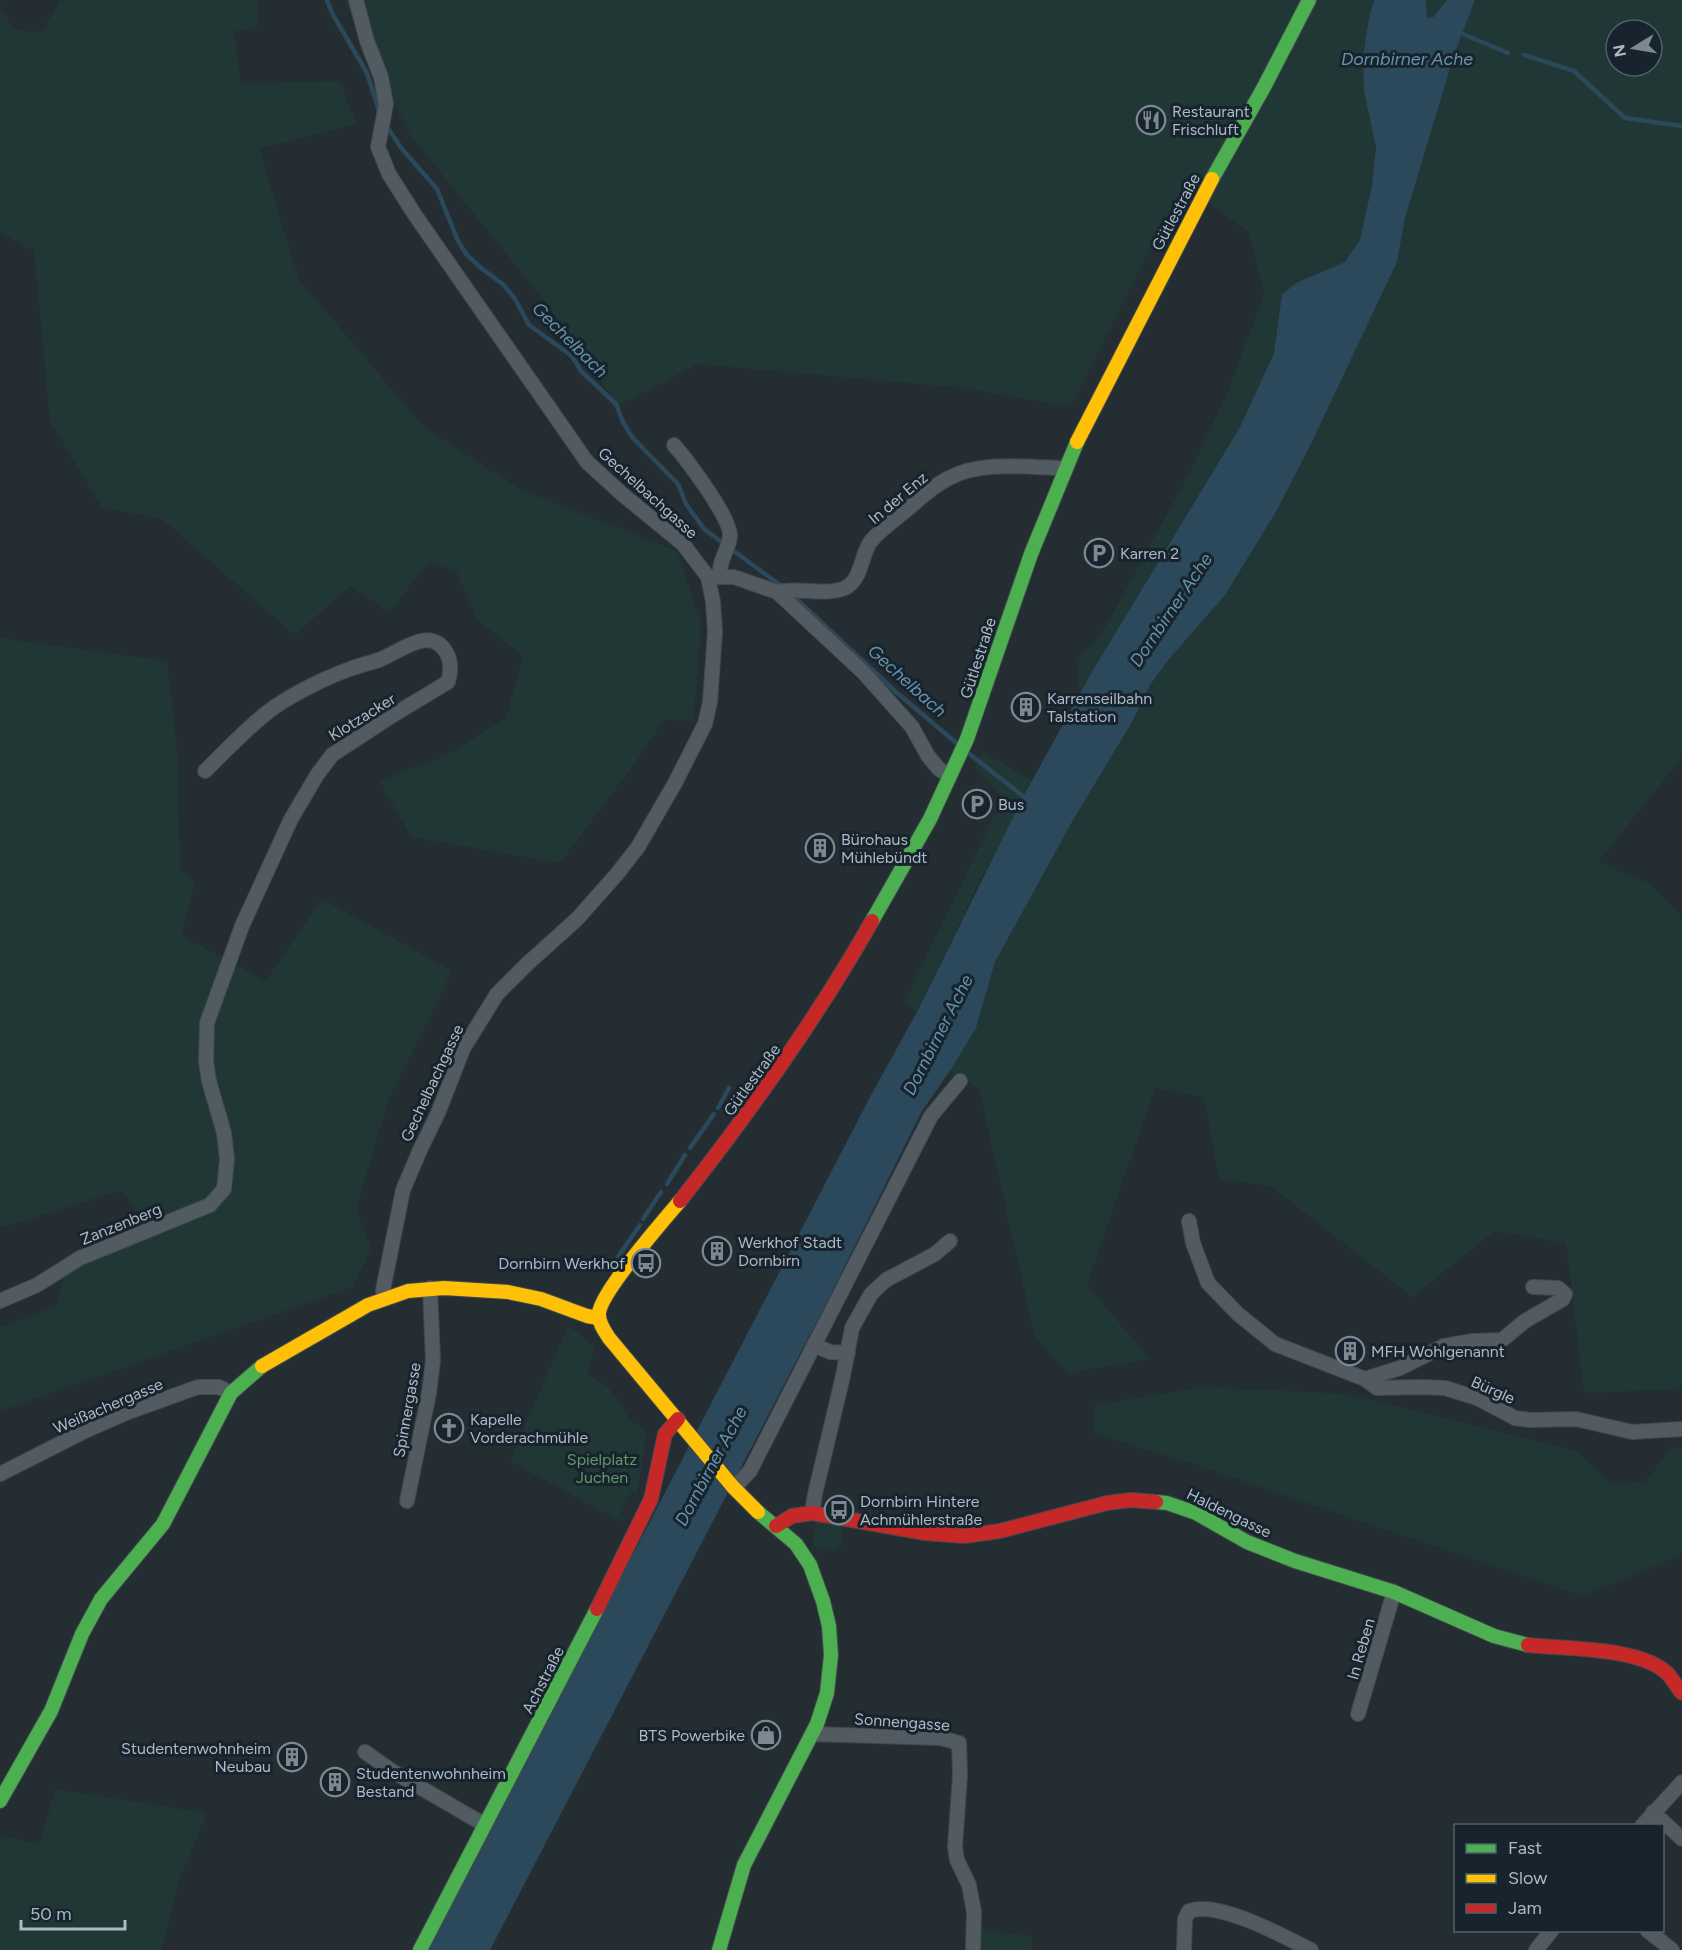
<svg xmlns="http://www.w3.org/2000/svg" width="1682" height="1950" font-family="Figtree,sans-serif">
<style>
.green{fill:#213736;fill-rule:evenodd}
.water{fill:#2c485b}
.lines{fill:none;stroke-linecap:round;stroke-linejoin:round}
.stream{stroke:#2c485b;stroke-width:4.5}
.street-casing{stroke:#42494d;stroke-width:16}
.fast-casing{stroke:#42494d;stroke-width:16}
.slow-casing{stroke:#42494d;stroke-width:16}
.jam-casing{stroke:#42494d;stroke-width:16}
.street{stroke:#525b61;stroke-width:14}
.fast{stroke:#4caf50;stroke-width:14}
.slow{stroke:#ffc107;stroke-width:14}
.jam{stroke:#c62828;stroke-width:14}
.labels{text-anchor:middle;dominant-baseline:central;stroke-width:6;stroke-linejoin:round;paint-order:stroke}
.poi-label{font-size:16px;fill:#abbac6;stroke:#17242d;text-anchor:start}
.street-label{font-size:16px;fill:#abbac6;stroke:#17242d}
.park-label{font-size:16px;fill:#619864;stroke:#17242d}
.water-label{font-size:18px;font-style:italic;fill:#6892ac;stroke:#17242d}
</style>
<rect width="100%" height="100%" fill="#242d32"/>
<g class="green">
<polygon points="60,0 258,0 257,28 234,31 241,84 339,81 357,124 259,149 299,280 423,426 519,489 677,551 701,624 693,722 665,719 630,770 560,863 411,837 380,781 447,755 506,718 523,656 478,620 456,571 429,562 389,612 350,586 295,635 162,519 102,507 50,421 34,251 0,232 0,6 13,29 42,33"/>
<polygon points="344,0 1374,0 1369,17 1363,57 1364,92 1376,147 1372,185 1360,240 1346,262 1298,282 1282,294 1274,353 1240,427 1080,695 1076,660 1100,637 1189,474 1229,389 1264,294 1248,231 1200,197 1192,211 1174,202 1070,407 965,388 697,364 618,406 544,300 410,135"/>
<polygon points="1426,0 1447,0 1432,17 1426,19"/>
<path d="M1475 0H1682V757L1598 862 1651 884 1682 917V1389L1584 1393 1566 1243 1495 1231 1412 1297 1271 1186 1219 1179 1204 1097 1155 1088 1087 1285 1150 1359 1068 1373 1035 1337 979 1089 950 1071 976 1028 995 962 1073 820 1131 724 1150 685 1277 510 1311 444 1397 262 1405 218 1454 55ZM1616 30H1652V66H1616Z"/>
<polygon points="0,638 167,661 178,758 180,870 195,882 182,936 266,981 322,899 452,971 388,1101 356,1209 371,1248 353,1287 0,1411 0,1327 57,1306 64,1274 147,1224 121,1190 5,1227 0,1227"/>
<polygon points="982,751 1033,781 975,891 917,1012 904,1003 1003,798 975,767"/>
<polygon points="568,1326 576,1331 594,1347 587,1375 608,1387 630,1420 646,1431 642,1467 637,1493 632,1491 620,1514 625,1517 622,1522 510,1461"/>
<polygon points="1204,1387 1345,1394 1577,1451 1612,1484 1645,1482 1672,1447 1682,1448 1682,1555 1582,1596 1181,1460 1093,1433 1095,1405"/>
<polygon points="816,1521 843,1525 841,1544 836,1550 814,1547 812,1544"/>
<polygon points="55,1789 207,1813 181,1875 161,1950 0,1950 0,1836 40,1844"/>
<polygon points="979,1930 1032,1936 1031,1950 977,1950"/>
</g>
<polygon class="water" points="1374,0 1426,0 1427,18 1433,17 1447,0 1475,0 1454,55 1405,218 1397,262 1311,444 1277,510 1225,595 1169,659 1150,685 1131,724 1073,820 995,962 976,1028 950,1071 922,1111 828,1300 490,1950 428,1950 870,1097 917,1012 1023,797 1092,672 1240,427 1274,353 1282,294 1298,282 1345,262 1360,240 1372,185 1376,147 1364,92 1363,57 1369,17"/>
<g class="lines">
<g class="stream">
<polyline points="327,0 332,13 367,73 380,114"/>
<polyline points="1458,32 1508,53"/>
<polyline points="1524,55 1574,71 1625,118 1682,126"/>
<polyline points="385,124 402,149 437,189 458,241 466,254 481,268 504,285 515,299 529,325 572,356 581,371 616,404 623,422 632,437 678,484 686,504 704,529 784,588"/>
<polyline points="790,593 896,692 960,746"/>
<polyline points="967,752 1028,800"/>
<polyline points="718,1108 729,1088"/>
<polyline points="690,1148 714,1114"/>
<polyline points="667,1184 685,1155"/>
<polyline points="643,1219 661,1192"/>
<polyline points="618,1257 640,1225"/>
</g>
<g class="street-casing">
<g id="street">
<polyline points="356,0 367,41 381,77 386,104 378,147 389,174 415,215 587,462 622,494 683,544 708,577 713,602 715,632 710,702 705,724 675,783 638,847 617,874 577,919 526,965 497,994 463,1049 438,1113 420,1150 403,1190 383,1290 385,1298"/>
<path d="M674 445C687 460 731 518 730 536 729 550 718 561 720 576"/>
<polyline points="708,577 734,577 777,592 863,672 912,727 928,756 939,769 950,776"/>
<path d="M777 592C798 587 826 596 845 588 862 580 861 554 871 541 882 528 897 518 909 508 921 497 935 485 949 478 982 460 1030 468 1066 468"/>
<polyline points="1189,1221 1193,1243 1208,1283 1238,1314 1275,1344 1365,1379 1377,1388 1423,1387 1445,1388 1477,1398 1515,1418 1531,1420 1576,1419 1632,1432 1682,1429"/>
<path d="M0 1301 37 1285 80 1258 210 1205 224 1189 227 1159 224 1133 209 1081 206 1061 207 1023 242 926 291 819 317 775 332 755 390 717 448 682C451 672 452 662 446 652 430 625 400 652 381 659 371 663 360 665 350 669 327 677 297 692 276 706 250 724 228 749 205 771"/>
<polyline points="814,1345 830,1352 848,1353"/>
<polyline points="1365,1379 1400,1368 1444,1346 1473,1341 1502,1340 1525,1321 1563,1299 1565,1294 1558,1288 1533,1287"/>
<polyline points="0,1474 85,1431 126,1413 198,1387 219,1387 231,1393"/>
<polyline points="734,1488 750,1471 931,1116 960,1081"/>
<polyline points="407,1501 429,1393 433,1361 430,1288"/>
<polyline points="812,1513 815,1494 843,1376 852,1328 871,1294 886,1280 935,1254 950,1241"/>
<polyline points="1358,1714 1394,1592"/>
<polyline points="812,1734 941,1738 959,1743 960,1775 955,1847 957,1860 969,1885 974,1912 973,1950"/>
<polyline points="365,1752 392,1771 485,1825"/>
<polyline points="1653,1812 1682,1839"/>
<polyline points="1642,1826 1682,1782"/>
<polyline points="1647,1930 1672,1950"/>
<path d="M1184 1950 1185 1919 1189 1911C1218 1900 1283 1936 1311 1950"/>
<polyline points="1536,1950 1552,1930"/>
</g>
</g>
<g class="fast-casing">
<g id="fast">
<polyline points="1212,179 1264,87 1309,0"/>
<polyline points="872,921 930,819 967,739 1031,554 1077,442"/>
<polyline points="1156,1502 1167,1503 1196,1513 1247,1542 1295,1561 1394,1592 1494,1636 1528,1645"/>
<polyline points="0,1801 51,1711 82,1634 101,1599 163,1524 231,1393 262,1366"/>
<polyline points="420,1950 597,1609"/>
<polyline points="719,1950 744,1865 817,1724 827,1693 831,1655 829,1626 823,1601 810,1565 796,1544 758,1512"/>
</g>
</g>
<g class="slow-casing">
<g id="slow">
<polyline points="1077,442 1212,179"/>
<path d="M680 1201C663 1221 601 1292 599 1313 598 1322 604 1330 609 1338L733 1487 758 1512"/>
<polyline points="262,1366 368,1305 408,1291 444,1288 508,1292 541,1299 587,1316 598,1318"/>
</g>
</g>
<g class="jam-casing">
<g id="jam">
<path d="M680 1201C750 1112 816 1020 872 921"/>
<polyline points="776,1526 792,1516 812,1513 925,1533 964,1536 1000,1531 1107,1503 1131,1500 1156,1502"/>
<polyline points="597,1609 651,1499 665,1434 678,1419"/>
<path d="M1528 1645C1565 1649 1641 1647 1668 1674 1673 1680 1677 1687 1682 1693"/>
</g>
</g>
<use href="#street" class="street"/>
<use href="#fast" class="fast"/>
<use href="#slow" class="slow"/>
<use href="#jam" class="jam"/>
</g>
<defs>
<g id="restaurant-ring" transform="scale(1.5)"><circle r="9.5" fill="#17242d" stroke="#7c8992" stroke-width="1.5"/><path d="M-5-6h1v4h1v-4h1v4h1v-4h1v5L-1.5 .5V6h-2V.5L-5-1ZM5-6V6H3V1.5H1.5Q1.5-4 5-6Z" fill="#7c8992"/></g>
<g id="parking-ring" transform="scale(1.5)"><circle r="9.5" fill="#17242d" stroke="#7c8992" stroke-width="1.5"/><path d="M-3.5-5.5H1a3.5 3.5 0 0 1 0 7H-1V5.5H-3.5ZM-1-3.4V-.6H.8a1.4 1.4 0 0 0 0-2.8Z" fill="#7c8992"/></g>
<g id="building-ring" transform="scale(1.5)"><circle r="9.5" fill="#17242d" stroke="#7c8992" stroke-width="1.5"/><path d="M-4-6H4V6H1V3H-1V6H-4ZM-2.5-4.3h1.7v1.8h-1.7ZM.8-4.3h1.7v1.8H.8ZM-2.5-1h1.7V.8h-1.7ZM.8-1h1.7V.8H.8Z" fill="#7c8992"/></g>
<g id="bus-ring" transform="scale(1.5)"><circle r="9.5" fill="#17242d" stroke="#7c8992" stroke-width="1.5"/><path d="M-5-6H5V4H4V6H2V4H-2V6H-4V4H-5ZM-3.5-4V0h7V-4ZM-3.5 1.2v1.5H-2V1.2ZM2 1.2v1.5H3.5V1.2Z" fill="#7c8992"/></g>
<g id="church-ring" transform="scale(1.5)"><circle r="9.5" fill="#17242d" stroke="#7c8992" stroke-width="1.5"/><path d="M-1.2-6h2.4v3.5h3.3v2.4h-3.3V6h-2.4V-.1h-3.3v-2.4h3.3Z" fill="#7c8992"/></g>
<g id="shop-ring" transform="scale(1.5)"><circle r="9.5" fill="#17242d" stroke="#7c8992" stroke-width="1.5"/><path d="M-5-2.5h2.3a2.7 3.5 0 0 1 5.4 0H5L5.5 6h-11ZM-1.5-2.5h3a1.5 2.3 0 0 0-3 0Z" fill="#7c8992"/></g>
</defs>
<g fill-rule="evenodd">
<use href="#restaurant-ring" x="1151" y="120"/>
<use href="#parking-ring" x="1099" y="553"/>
<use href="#building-ring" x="1026" y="707"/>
<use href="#parking-ring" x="977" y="804"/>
<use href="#building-ring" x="820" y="848"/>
<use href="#building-ring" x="717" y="1251"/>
<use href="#bus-ring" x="646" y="1263"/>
<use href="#building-ring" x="1350" y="1351"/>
<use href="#church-ring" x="449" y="1428"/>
<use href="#bus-ring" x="839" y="1510"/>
<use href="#shop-ring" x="766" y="1735"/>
<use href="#building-ring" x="292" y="1757"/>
<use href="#building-ring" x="335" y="1782"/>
</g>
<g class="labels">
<g class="poi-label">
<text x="1172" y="111">Restaurant<tspan x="1172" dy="18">Frischluft</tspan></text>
<text x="1120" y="553">Karren 2</text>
<text x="1047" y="698">Karrenseilbahn<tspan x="1047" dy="18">Talstation</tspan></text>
<text x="998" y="804">Bus</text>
<text x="841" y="839">Bürohaus<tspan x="841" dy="18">Mühlebündt</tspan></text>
<text x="738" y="1242">Werkhof Stadt<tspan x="738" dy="18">Dornbirn</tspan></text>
<text x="625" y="1263" text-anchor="end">Dornbirn Werkhof</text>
<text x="1371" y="1351">MFH Wohlgenannt</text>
<text x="470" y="1419">Kapelle<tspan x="470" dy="18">Vorderachmühle</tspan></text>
<text x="860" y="1501">Dornbirn Hintere<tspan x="860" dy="18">Achmühlerstraße</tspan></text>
<text x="745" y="1735" text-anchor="end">BTS Powerbike</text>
<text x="271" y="1748" text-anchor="end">Studentenwohnheim<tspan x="271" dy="18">Neubau</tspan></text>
<text x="356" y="1773">Studentenwohnheim<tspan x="356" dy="18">Bestand</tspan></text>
</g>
<g class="street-label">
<text transform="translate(1176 212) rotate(-62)">Gütlestraße</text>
<text transform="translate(648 493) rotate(42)">Gechelbachgasse</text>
<text transform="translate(898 498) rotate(-40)">In der Enz</text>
<text transform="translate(978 658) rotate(-72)">Gütlestraße</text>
<text transform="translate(362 717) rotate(-32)">Klotzacker</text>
<text transform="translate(752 1080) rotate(-54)">Gütlestraße</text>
<text transform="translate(432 1083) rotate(-65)">Gechelbachgasse</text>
<text transform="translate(121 1224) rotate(-22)">Zanzenberg</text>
<text transform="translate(1493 1390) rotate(24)">Bürgle</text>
<text transform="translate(108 1406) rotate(-23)">Weißachergasse</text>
<text transform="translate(407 1410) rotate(-80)">Spinnergasse</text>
<text transform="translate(1229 1513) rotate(26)">Haldengasse</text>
<text transform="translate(1361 1649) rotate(-74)">In Reben</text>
<text transform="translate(543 1680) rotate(-63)">Achstraße</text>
<text transform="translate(902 1722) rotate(4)">Sonnengasse</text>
</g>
<g class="park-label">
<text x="602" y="1459">Spielplatz<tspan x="602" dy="18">Juchen</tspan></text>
</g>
<g class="water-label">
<text x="1407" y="59">Dornbirner Ache</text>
<text transform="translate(570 340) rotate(45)">Gechelbach</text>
<text transform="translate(1171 610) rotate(-56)">Dornbirner Ache</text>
<text transform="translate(907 681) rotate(42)">Gechelbach</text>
<text transform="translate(938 1035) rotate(-63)">Dornbirner Ache</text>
<text transform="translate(711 1466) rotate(-62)">Dornbirner Ache</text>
</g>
</g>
<rect x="1454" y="1824" width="210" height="108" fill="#17242d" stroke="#52606a" stroke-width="1.5"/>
<rect x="1466" y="1844" width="30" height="9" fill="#4caf50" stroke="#52606a" stroke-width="1.5"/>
<text x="1508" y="1854" font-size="18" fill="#abbac6">Fast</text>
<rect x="1466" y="1874" width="30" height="9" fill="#ffc107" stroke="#52606a" stroke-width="1.5"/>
<text x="1508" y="1884" font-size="18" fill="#abbac6">Slow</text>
<rect x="1466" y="1904" width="30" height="9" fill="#c62828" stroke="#52606a" stroke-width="1.5"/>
<text x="1508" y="1914" font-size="18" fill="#abbac6">Jam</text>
<g transform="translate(1634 48) rotate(259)"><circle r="28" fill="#17242d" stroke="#52606a" stroke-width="1.5"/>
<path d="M0-4.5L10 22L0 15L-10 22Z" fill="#7c8992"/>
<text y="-9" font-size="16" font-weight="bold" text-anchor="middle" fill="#abbac6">N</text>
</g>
<path d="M21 1920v9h104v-9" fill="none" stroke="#abbac6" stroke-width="3"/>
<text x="30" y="1920" font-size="18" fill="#abbac6" stroke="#17242d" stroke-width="4.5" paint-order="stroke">50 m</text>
</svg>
